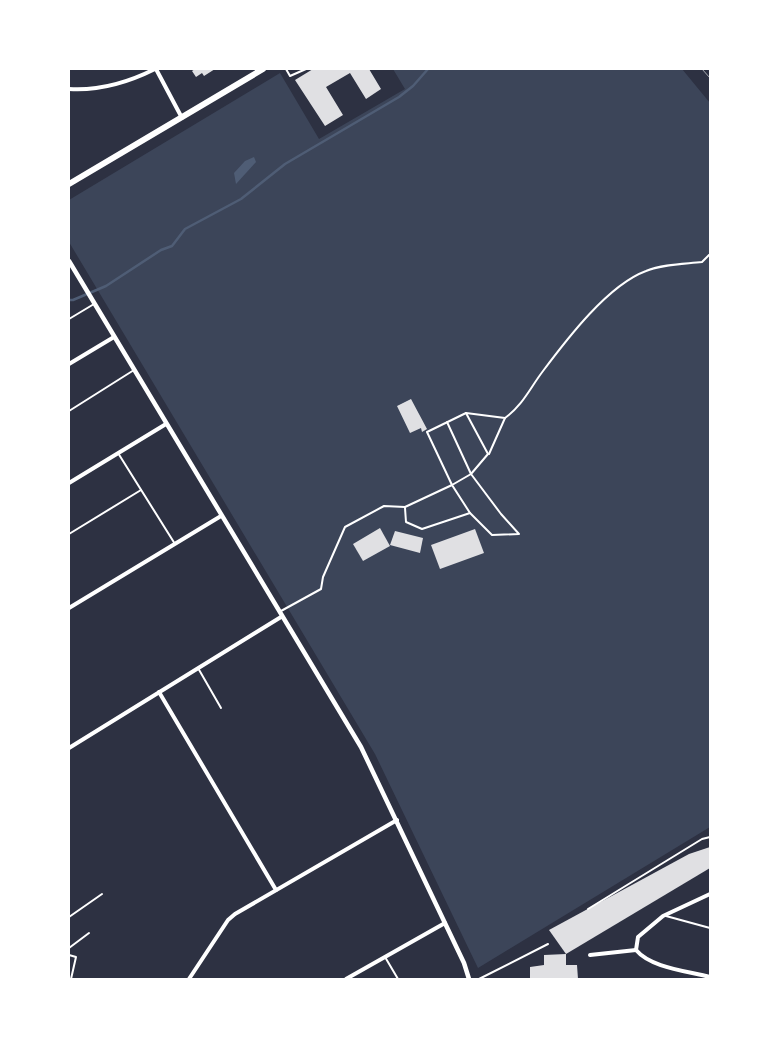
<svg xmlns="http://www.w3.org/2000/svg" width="779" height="1048" font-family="'Nunito Sans',sans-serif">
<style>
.green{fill:#3c4559}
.water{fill:#4f5d75}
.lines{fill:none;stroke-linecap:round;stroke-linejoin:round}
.stream{stroke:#4f5d75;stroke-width:2.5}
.building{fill:#e0e0e3}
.service{stroke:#fff;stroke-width:2}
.minor{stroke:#fff;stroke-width:4}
.tertiary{stroke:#fff;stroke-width:4.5}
.trunk{stroke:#fff;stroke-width:6}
.tram{stroke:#abadb3;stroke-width:1}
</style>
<rect width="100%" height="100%" fill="#2d3142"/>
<polygon class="green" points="393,69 682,69 710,103 710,827 478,968 375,754 69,242 69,200 280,73 319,139 405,89"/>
<polygon class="water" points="254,157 256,162 236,184 234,173 245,161"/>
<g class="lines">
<polyline class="stream" points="69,300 73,300 106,286 161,250 172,246 185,229 241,199 285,164 399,97 413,86 428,69"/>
</g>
<g class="building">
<polygon points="195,69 215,69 204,76 202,73 196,77 192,71"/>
<polygon points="313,69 369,69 381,89 366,99 350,73 326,87 343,115 325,126 295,80"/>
<polygon points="411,399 427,429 422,432 421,428 410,433 397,406"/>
<polygon points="380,528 390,546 363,561 353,544"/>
<polygon points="475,529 484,553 440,569 431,545"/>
<polygon points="395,531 423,538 420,553 390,545"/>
<polygon points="710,847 710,868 566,954 549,930 689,854"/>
<polygon points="566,954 566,965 577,965 578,979 530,979 530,967 544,965 544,955"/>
</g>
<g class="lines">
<g class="service">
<polyline points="286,69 290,76 306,69"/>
<polyline points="69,319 94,304"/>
<polyline points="69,411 134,370"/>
<polyline points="466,413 505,418 489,454"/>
<path d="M505 418C523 405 530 388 543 371 567 339 608 285 646 271 663 264 684 264 702 262L710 254V248"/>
<polyline points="118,453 175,544"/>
<polyline points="405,508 406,522 422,529 470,513"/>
<polyline points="69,534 141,490"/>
<polyline points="281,611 321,589 323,577 345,527 384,506 405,507 452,485 471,474 488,454 466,413 427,432 452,485 470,513 492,535 519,534 501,514 471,474 447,422"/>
<polyline points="198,668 221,708"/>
<polyline points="588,909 702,839 710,837"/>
<polyline points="666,916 710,928"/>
<polyline points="69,917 102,894"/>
<polyline points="69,948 89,933"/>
<polyline points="69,955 76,957 71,979"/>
<polyline points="385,957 398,979"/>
<polyline points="479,979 548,944"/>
</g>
<g class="minor">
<polyline points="156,69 182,118"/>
<path d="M69 89C100 91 127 83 155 69"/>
<polyline points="69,364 114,337"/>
<polyline points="69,483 166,424"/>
<polyline points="69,608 221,516"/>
<polyline points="159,692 276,890"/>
<polyline points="69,748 281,617"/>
<polyline points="636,950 638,937 663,916 710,894"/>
<path d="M636 950C651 968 688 971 710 977"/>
<polyline points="590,955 636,950"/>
<polyline points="189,979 228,920 235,914 397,820"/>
<polyline points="346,979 445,923"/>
</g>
<polyline class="tertiary" points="69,261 361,747 464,963 469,979"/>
<polyline class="trunk" points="69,184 263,69"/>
<polyline class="tram" points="702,69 710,78"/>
</g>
<rect width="779" height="1048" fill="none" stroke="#ffffff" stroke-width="140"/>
</svg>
